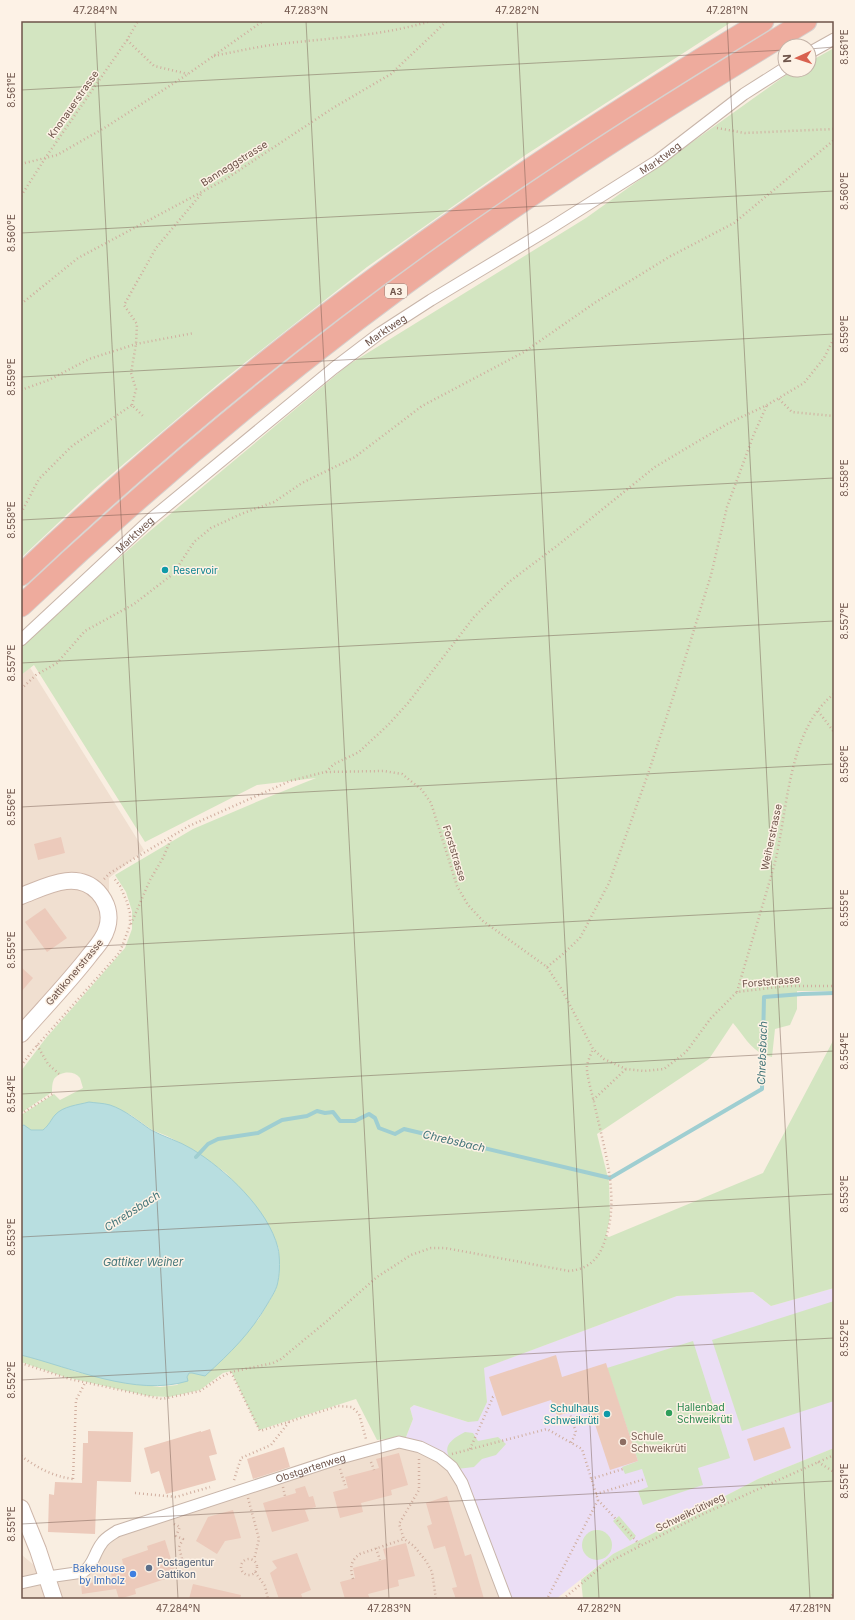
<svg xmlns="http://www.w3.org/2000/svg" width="855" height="1620" font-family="Inter,sans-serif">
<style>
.residential{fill:#f0dfd0}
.education{fill:#ebdef5}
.green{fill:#d3e5c1}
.water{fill:#b8dee0;stroke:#9fced1}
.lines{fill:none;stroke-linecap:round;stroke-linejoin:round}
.stream{stroke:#9fced1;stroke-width:4}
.building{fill:#eccabb}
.minor-casing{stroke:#c8b5a9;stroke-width:13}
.secondary-casing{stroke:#ceb6a9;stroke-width:18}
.motorway-casing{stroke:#d6cfcc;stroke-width:23}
.path{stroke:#d0ae9f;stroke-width:2.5;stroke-dasharray:1 3;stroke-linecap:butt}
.minor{stroke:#fff;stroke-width:11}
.secondary{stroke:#fff;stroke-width:16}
.motorway{stroke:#eeab9d;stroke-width:21}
.ticks{fill:none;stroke:#6e544a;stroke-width:1;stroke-opacity:0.45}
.culture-dot{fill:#0f9aa8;stroke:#fdf2e6;stroke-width:1.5}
.leisure-dot{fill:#2e9e5b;stroke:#fdf2e6;stroke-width:1.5}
.education-dot{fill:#8d6e63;stroke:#fdf2e6;stroke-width:1.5}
.service-dot{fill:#5c6f8a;stroke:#fdf2e6;stroke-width:1.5}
.shop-dot{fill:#3f7fe0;stroke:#fdf2e6;stroke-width:1.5}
.labels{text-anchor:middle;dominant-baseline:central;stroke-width:3;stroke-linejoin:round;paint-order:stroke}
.shield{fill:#fdf2e6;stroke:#998379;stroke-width:1}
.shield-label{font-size:9px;font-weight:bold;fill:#6e544a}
.street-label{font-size:10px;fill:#6e544a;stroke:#fdf2e6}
.culture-label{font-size:10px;fill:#0d838f;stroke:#fdf2e6;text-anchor:start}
.leisure-label{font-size:10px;fill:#27864d;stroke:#fdf2e6;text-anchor:start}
.education-label{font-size:10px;fill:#785e54;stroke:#fdf2e6;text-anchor:start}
.service-label{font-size:10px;fill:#4e5e75;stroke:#fdf2e6;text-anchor:start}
.shop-label{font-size:10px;fill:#366cbe;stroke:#fdf2e6;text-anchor:end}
.water-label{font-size:11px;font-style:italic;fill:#437579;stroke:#fdf2e6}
.neatline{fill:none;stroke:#6e544a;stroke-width:1.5}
.ticks-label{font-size:10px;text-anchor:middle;fill:#6e544a}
</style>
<rect width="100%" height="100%" fill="#f9eee1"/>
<g class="residential">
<polygon points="24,658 144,850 109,878 109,913 100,943 21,1039 21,662"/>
<polygon points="399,1442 452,1467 506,1599 21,1599 21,1553 22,1555 48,1577 83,1572 109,1536"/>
</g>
<polygon class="education" points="834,1288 834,1448 758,1479 613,1554 556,1599 506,1599 452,1467 406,1437 413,1419 410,1408 414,1405 468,1422 487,1402 483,1368 677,1296 753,1292 771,1306"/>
<g class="green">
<polygon points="21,21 733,21 527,154 367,267 223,380 93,490 21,558"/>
<path d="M834 48V991H797V1009L790 1025 775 1029 772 1057C752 1053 745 1037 733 1023L709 1059 597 1134 609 1182 610 1217 606 1236 609 1237 763 1173 834 1039V1288L771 1306 753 1292 677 1296 484 1368 487 1402 478 1421 468 1422 414 1405 410 1408 413 1419 406 1437 377 1440 356 1399 259 1430 231 1371 223 1373 200 1390 169 1397 149 1396 65 1377 21 1362V1355L52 1363 76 1372 144 1385 160 1387 177 1385 187 1378 189 1373H192L258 1320 274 1293 278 1282 279 1249 271 1230 251 1201 226 1173 192 1149 167 1136 152 1130 131 1115 109 1105 55 1115 50 1124 43 1130H31L24 1125 21 1126V1115L54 1094 60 1100 83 1088C82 1085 81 1081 80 1078 74 1070 60 1071 54 1079 52 1083 52 1088 52 1092L21 1113V1071L46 1038 125 948 132 929V911L126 892 115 875 193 829 261 800 316 778 257 785 145 842 34 665 21 675V644L150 531 348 365 586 218 786 75 795 70H809V62Z"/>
<polygon points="834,1301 834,1401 742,1431 712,1340"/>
<polygon points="693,1341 730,1458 698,1468 703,1485 643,1505 638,1491 648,1487 642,1469 625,1474 622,1467 638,1461 607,1368"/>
<path d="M465 1432 473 1433 478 1441 498 1437 506 1444 496 1455 482 1459 474 1467 457 1469C442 1450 444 1443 465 1432Z"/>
<polygon points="834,1448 834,1599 583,1599 581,1580 613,1554 758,1479"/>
<polygon points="619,1516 636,1536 630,1541 613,1521"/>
<circle cx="597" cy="1545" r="15"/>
</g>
<path class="water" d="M89 1102C95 1103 103 1103 110 1105 125 1110 138 1121 151 1130 164 1137 179 1141 192 1149 226 1170 268 1209 278 1248 280 1257 280 1272 278 1281 277 1289 272 1296 268 1303 250 1334 231 1352 205 1376L192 1373H189L187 1377 188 1381C135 1397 73 1368 21 1355V1126L24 1125 31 1130H43C50 1124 50 1121 55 1115 63 1106 78 1105 89 1102Z"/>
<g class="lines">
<polyline class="stream" points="196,1157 208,1144 218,1139 258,1133 282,1120 307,1116 317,1111 325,1113 333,1112 340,1121 355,1121 369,1114 375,1118 379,1128 395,1134 404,1129 610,1178 762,1089 764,997 802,994 834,993"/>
</g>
<g class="building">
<polygon points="61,837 65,853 38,860 34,844"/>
<polygon points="45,908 67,938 47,952 25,922"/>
<polygon points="21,967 33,978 21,992"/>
<polygon points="556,1355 562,1377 606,1363 638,1461 610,1470 589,1406 557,1416 551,1400 502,1416 489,1377"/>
<polygon points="784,1427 791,1448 754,1461 747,1439"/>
<polygon points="210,1429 217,1454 209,1456 216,1480 166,1494 159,1471 151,1474 144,1448 201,1431 201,1432"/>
<polygon points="88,1431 133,1432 131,1482 97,1481 95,1534 48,1532 49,1494 54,1495 55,1482 82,1483 83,1443 88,1443"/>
<polygon points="284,1447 290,1467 253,1479 247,1459"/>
<polygon points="399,1453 408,1485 391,1490 392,1495 361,1503 363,1512 340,1518 333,1492 348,1488 345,1477 379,1468 376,1459"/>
<polygon points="305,1486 309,1497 313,1496 316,1507 305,1510 309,1521 272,1532 263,1503 296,1493 295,1489"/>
<polygon points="447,1496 465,1556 471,1554 484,1599 456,1599 452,1588 457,1587 445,1546 434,1549 427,1526 432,1524 426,1503"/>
<polygon points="233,1510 241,1538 225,1541 217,1554 196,1541 208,1517"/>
<polygon points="165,1540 174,1569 166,1572 168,1578 135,1589 136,1594 119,1599 116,1589 82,1594 81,1584 113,1580 109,1568 123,1564 122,1559 148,1550 147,1546"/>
<polygon points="406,1543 415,1576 398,1580 399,1586 368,1594 370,1599 345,1599 340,1582 355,1578 353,1568 386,1559 383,1549"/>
<polygon points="297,1553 311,1590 301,1594 303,1599 279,1599 270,1573 277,1568 272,1561"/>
<polygon points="193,1584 241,1595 240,1599 189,1599"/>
</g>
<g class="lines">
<g class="minor-casing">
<g id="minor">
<polyline points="809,53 834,39"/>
<path id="s1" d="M21 640 152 518 334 368 380 333 431 300 549 229 657 161 744 94 785 68"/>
<path id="s2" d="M21 1583 48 1577 83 1572C94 1565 94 1553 102 1543 105 1538 111 1535 117 1531L337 1459 399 1442 420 1447 440 1457 452 1467 462 1483 506 1599"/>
</g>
</g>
<g class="secondary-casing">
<g id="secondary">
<path d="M21 896C45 887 76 869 98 892 107 902 111 915 107 928 104 939 96 947 89 956 68 983 44 1008 21 1034"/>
<polyline points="21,1508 38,1550 54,1599"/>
</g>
</g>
<g class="motorway-casing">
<g id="motorway">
<path d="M21 575C157 446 304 326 457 219 557 149 659 84 763 21"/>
<path d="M21 606C177 459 344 321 523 201 615 138 710 80 806 21"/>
</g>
</g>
<g class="path">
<polyline points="127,40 154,66 188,74"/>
<path d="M214 56C233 52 252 48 271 45 326 38 378 37 431 21"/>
<polyline points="717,128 745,133 834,129"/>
<polyline points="21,164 57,155 106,127 188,74 263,21"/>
<polyline points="21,196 46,157 127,40 138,21"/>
<polyline points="21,304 78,258 226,179 333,108 391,74 447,21"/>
<polyline points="21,390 49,380 89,359 136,344 194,333"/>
<polyline points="779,399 792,412 834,416"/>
<polyline points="132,405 136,389 131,373 136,344 137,324 124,305 156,248 202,193"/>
<polyline points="21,513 39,479 72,446 132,405 143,416"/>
<polyline points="21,689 36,675 57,663 85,631 134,604 173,574 194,542 211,528 241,514 274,502 302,483 355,457 422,406 524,352 596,302 669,257 734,223 834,140"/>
<polyline points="818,711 834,732"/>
<polyline points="326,772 334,764 359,752 389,724 408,703 474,617 509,582 558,545 655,467 727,424 767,405 804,383 824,358 834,338"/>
<polyline points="104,879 110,873 189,826 290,781 325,772 384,771 402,774 422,790 431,803 457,886 468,905 483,921 547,967 562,990 593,1049 604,1059 626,1069 644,1071 664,1069 686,1052 711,1018 737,992 786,986 834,986"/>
<polyline points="131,924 150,880 163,858 171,839"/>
<polyline points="547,967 563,954 580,938 609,883 649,771 675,691 711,575 727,507 754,434 767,405"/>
<path d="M737 992C749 950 762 908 774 866 788 813 787 730 834 694"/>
<polyline points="37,1045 48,1064 59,1074"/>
<polyline points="21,1066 33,1050 120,952 130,925 130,913 127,902 120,886 113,877"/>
<polyline points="593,1100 626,1069"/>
<polyline points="21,1114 54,1093"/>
<path d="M21 1363 70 1379 162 1399 200 1391 221 1377 231 1372 273 1363 281 1359 327 1321 377 1277 411 1255 431 1248H445L569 1271C589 1269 599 1259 605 1240 621 1196 603 1146 594 1102 592 1094 586 1073 587 1066 588 1060 591 1054 593 1049"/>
<polyline points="231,1372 260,1431 338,1406 352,1407 359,1414 366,1439"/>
<polyline points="569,1412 576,1432 571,1443"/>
<polyline points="470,1449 493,1397 496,1396"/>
<polyline points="452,1454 547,1429 582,1449 598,1500 547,1599"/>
<path d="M21 1456C38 1468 52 1476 73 1479"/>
<polyline points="419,1459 419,1490 399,1524 404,1539 414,1546 426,1561 432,1572 436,1599"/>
<polyline points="371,1462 374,1470"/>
<polyline points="818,1462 834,1472"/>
<polyline points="340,1469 346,1488"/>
<polyline points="73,1479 76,1400 85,1383"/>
<polyline points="591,1479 623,1469"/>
<polyline points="234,1480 241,1458 271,1445 289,1422"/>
<polyline points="283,1487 285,1496"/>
<polyline points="135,1493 176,1497 210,1487"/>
<polyline points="596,1494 645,1479"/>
<polyline points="248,1498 259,1539 254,1560"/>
<polyline points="598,1500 641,1546"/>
<polyline points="174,1524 180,1527 176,1536 183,1539 179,1547 182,1559"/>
<polyline points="376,1548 380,1560"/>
<circle cx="249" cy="1567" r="8"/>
<polyline points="255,1572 265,1586 268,1599"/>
<path d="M353 1579C350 1568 350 1561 360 1554L404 1539"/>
<polyline points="563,1599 605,1564 701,1515 834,1455"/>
<polyline points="830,1599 834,1592"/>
</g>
<use href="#minor" class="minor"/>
<use href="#secondary" class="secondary"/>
<use href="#motorway" class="motorway"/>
</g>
<path class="ticks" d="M95 21 178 1599M306 21 389 1599M517 21 599 1599M727 21 810 1599M809 49 834 47M21 90 785 50M21 233 834 191M21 377 834 334M21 520 834 478M21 663 834 621M21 807 834 764M21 950 834 908M21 1094 834 1051M21 1237 834 1194M21 1380 834 1338M21 1524 834 1481"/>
<g class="culture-dot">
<circle cx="165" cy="570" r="4"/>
<circle cx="607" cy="1414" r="4"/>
</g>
<circle class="leisure-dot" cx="669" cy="1413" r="4"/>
<circle class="education-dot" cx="623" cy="1442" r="4"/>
<circle class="service-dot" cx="149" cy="1568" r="4"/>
<circle class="shop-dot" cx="133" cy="1574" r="4"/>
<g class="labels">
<rect class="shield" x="385" y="284" width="22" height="14" rx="3"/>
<g class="shield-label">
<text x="396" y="291">A3</text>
</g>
<g class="street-label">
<text transform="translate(73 104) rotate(-55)">Knonauerstrasse</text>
<text stroke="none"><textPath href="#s1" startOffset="803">Marktweg</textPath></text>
<text transform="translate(234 163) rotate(-32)">Banneggstrasse</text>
<text stroke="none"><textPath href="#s1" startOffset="479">Marktweg</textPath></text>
<text stroke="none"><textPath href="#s1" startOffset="155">Marktweg</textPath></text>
<text transform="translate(771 837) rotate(-78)">Weiherstrasse</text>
<text transform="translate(455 853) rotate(73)">Forststrasse</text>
<text transform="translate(74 972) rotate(-50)">Gattikonerstrasse</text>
<text transform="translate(771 981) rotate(-5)">Forststrasse</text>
<text stroke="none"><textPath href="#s2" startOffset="321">Obstgartenweg</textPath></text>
<text transform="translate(690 1512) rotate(-26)">Schweikrütiweg</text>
</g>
<g class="culture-label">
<text x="173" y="570">Reservoir</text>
<text x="599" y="1408" text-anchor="end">Schulhaus<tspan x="599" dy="12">Schweikrüti</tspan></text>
</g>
<g class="leisure-label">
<text x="677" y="1407">Hallenbad<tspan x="677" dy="12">Schweikrüti</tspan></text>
</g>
<g class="education-label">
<text x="631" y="1436">Schule<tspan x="631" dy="12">Schweikrüti</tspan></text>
</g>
<g class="service-label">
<text x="157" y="1562">Postagentur<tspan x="157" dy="12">Gattikon</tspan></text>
</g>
<g class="shop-label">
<text x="125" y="1568">Bakehouse<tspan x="125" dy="12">by Imholz</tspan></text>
</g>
<g class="water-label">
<text transform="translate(762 1053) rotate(-88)">Chrebsbach</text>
<text transform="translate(454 1141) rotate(13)">Chrebsbach</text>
<text transform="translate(132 1211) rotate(-33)">Chrebsbach</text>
<text x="143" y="1262">Gattiker Weiher</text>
</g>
</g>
<rect width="855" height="1620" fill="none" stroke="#fdf2e6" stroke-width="44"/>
<g transform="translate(797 58) rotate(267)"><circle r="19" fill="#fdf2e6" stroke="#c4b3a8"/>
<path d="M0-3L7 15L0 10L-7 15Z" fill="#d96250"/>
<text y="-6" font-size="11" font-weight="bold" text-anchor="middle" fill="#6e544a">N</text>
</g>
<rect x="22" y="22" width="811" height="1576" class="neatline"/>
<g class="ticks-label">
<text x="95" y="14">47.284°N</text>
<text x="306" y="14">47.283°N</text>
<text x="517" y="14">47.282°N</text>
<text x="727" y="14">47.281°N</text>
<text transform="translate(844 47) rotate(-90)" y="4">8.561°E</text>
<text transform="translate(11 90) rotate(-90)" y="4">8.561°E</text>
<text transform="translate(844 191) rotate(-90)" y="4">8.560°E</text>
<text transform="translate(11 233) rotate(-90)" y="4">8.560°E</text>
<text transform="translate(844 334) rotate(-90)" y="4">8.559°E</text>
<text transform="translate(11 377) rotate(-90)" y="4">8.559°E</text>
<text transform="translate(844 478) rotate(-90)" y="4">8.558°E</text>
<text transform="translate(11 520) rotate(-90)" y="4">8.558°E</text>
<text transform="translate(844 621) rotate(-90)" y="4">8.557°E</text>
<text transform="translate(11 663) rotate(-90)" y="4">8.557°E</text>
<text transform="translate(844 764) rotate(-90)" y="4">8.556°E</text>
<text transform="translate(11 807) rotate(-90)" y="4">8.556°E</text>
<text transform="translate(844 908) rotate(-90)" y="4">8.555°E</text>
<text transform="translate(11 950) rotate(-90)" y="4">8.555°E</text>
<text transform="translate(844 1051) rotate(-90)" y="4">8.554°E</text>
<text transform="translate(11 1094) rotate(-90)" y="4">8.554°E</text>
<text transform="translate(844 1194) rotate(-90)" y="4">8.553°E</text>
<text transform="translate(11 1237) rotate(-90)" y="4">8.553°E</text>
<text transform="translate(844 1338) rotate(-90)" y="4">8.552°E</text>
<text transform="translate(11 1380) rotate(-90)" y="4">8.552°E</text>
<text transform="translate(844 1481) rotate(-90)" y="4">8.551°E</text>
<text transform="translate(11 1524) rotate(-90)" y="4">8.551°E</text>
<text x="178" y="1612">47.284°N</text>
<text x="389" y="1612">47.283°N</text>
<text x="599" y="1612">47.282°N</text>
<text x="810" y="1612">47.281°N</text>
</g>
</svg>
